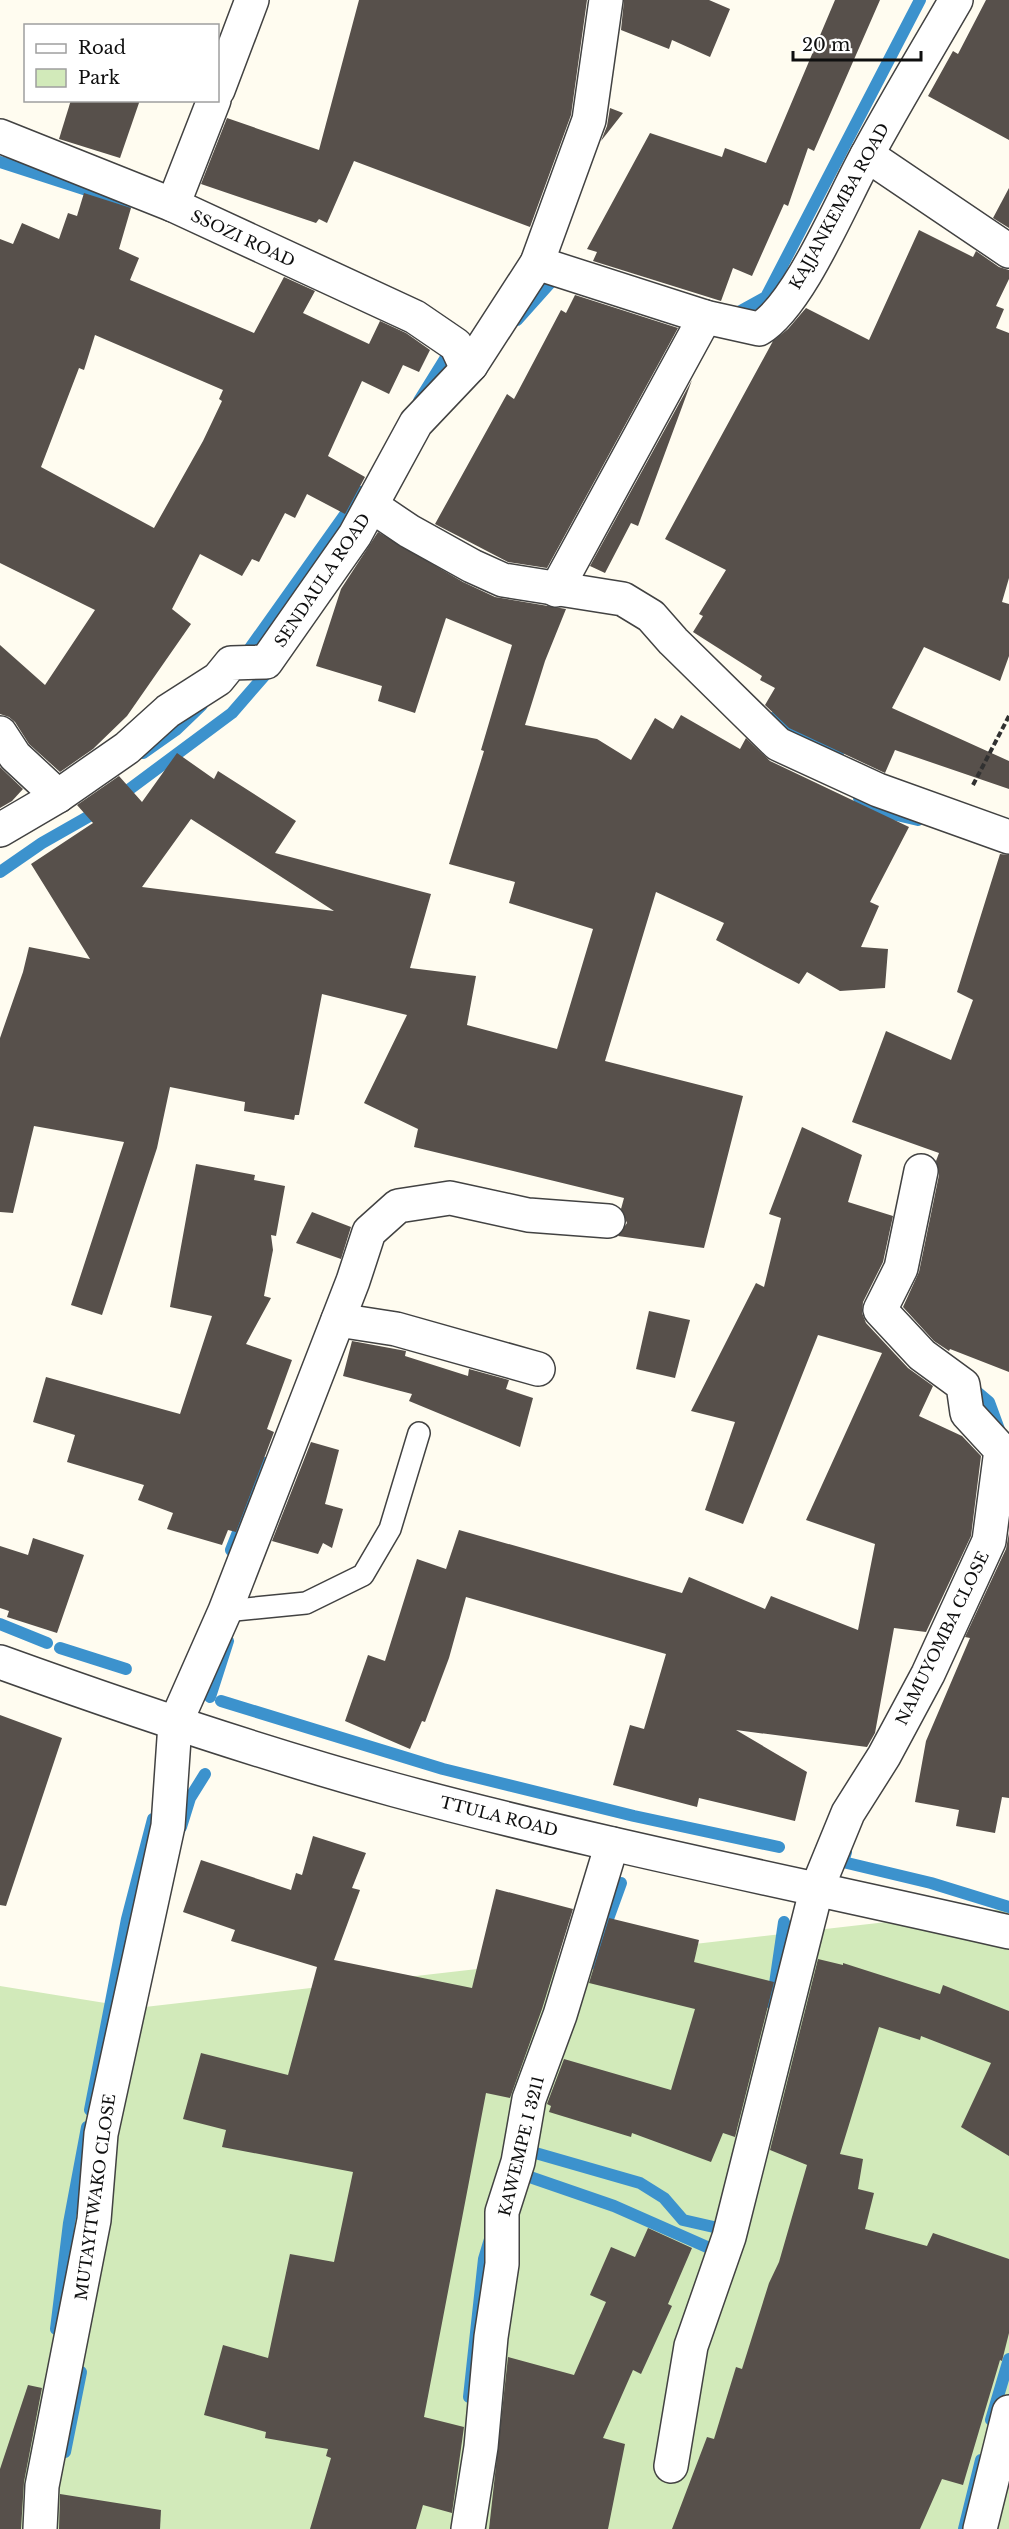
<svg xmlns="http://www.w3.org/2000/svg" width="1009" height="2529" font-family="'Libre Baskerville',serif">
<style>
.green{fill:#d2eaba}
.lines{fill:none;stroke-linecap:round;stroke-linejoin:round}
.stream{stroke:#3c92cd;stroke-width:12}
.building{fill:#57504b;fill-rule:evenodd}
.lane-casing{stroke:#424242;stroke-width:24}
.street-casing{stroke:#424242;stroke-width:36}
.path{stroke:#313131;stroke-width:4;stroke-dasharray:6 3;stroke-linecap:butt}
.lane{stroke:#fff;stroke-width:21}
.street{stroke:#fff;stroke-width:33}
.labels{text-anchor:middle;dominant-baseline:central;stroke-width:6;stroke-linejoin:round;paint-order:stroke}
.street-label{font-size:16px;fill:#0f0f0f;stroke:#fff}
</style>
<rect width="100%" height="100%" fill="#fffcf0"/>
<polygon class="green" points="1009,1908 1009,2529 0,2529 0,1986 136,2008"/>
<g class="lines">
<g class="stream">
<polyline points="0,162 127,203"/>
<polyline points="731,312 737,313 766,297 920,0"/>
<polyline points="517,320 559,273"/>
<polyline points="419,401 450,351 450,346"/>
<polyline points="243,658 361,492"/>
<polyline points="773,718 780,725 838,755"/>
<polyline points="143,753 177,729 202,705"/>
<polyline points="119,797 232,713 272,667"/>
<polyline points="859,798 884,812 918,820"/>
<polyline points="0,872 42,843 100,810"/>
<polyline points="970,1386 989,1402 1000,1432"/>
<polyline points="231,1550 265,1463"/>
<polyline points="0,1624 47,1643"/>
<polyline points="60,1648 126,1669"/>
<polyline points="210,1697 228,1641"/>
<polyline points="221,1701 443,1769 634,1816 779,1847"/>
<polyline points="181,1827 190,1798 205,1774"/>
<polyline points="846,1852 843,1862 931,1883 1009,1907"/>
<polyline points="592,1963 621,1883"/>
<polyline points="772,2004 784,1922"/>
<polyline points="90,2110 127,1919 153,1819"/>
<polyline points="532,2152 640,2183 664,2198 683,2220 718,2228 721,2228 723,2219"/>
<polyline points="527,2176 614,2206 707,2247 725,2248"/>
<polyline points="56,2329 69,2223 87,2127"/>
<polyline points="469,2397 484,2259 490,2239"/>
<polyline points="991,2420 1009,2359"/>
<polyline points="65,2452 81,2372"/>
<polyline points="964,2529 981,2460"/>
</g>
</g>
<g class="building">
<polygon points="359,0 587,0 571,115 530,227 354,161 327,223 319,219 316,223 201,184 227,118 319,150"/>
<polygon points="624,0 709,0 730,9 710,57 672,40 669,49 621,30"/>
<polygon points="835,0 880,0 814,151 808,148 788,206 784,204 752,276 733,268 721,301 593,261 597,252 587,249 650,133 722,157 725,148 766,163"/>
<polygon points="986,0 1009,0 1009,140 928,96 953,51 958,54"/>
<polygon points="71,100 140,100 120,158 59,139"/>
<polygon points="610,108 623,113 601,141 607,126"/>
<polygon points="1009,188 1009,228 993,218"/>
<path d="M84 193 131 208 119 249 139 258 130 280 254 333 284 277 315 291 303 313 369 344 380 321 406 333 430 350 419 372 403 365 389 394 362 381 328 456 365 477 345 514 307 494 295 518 285 513 259 562 252 559 242 576 200 554 172 609 191 624 127 716 93 749 60 772 29 744 15 722 9 717 0 714V645L45 685 95 610 0 563V239L13 244 22 223 59 239 68 213 77 216ZM95 335 223 390 219 399 222 401 203 441 154 528 41 467 79 368 84 370Z"/>
<polygon points="919,230 973,257 976,251 999,267 1009,270 1009,279 996,306 1004,309 996,328 1009,333 1009,578 1002,602 1009,604 1009,656 1000,681 924,647 892,708 1009,761 1009,789 895,750 885,773 789,728 765,705 775,688 760,680 762,676 693,632 703,616 699,614 726,570 665,539 773,341 788,329 806,308 869,340"/>
<polygon points="575,295 678,328 547,568 508,562 435,524 507,394 514,399 561,310 566,313"/>
<polygon points="692,380 638,526 631,523 605,573 590,566"/>
<path d="M378 532 463 582 495 597 566 609 545 661 525 725 597 739 631 760 655 718 673 729 681 715 740 749 746 738 770 761 909 827 870 902 879 906 861 947 888 949 885 988 840 991 807 972 799 984 716 940 724 923 656 892 605 1061 743 1096 704 1248 618 1236 627 1223 621 1209 624 1198 414 1147 418 1129 364 1103 407 1015 322 994 299 1115H295L294 1120 244 1111 245 1102 170 1087 157 1148 102 1315 71 1305 124 1142 34 1126 13 1213 0 1212V1038L23 972 29 947 90 959 31 864 93 823 77 805 119 776 142 802 177 753 214 779 218 771 296 821 275 853 431 894 410 968 476 976 467 1025 557 1049 593 929 509 903 515 882 449 864 484 751 481 750 512 645 446 618 415 713 378 701 382 686 316 666 341 589ZM191 819 266 867 334 911 142 887Z"/>
<polygon points="0,767 23,789 12,801 0,808"/>
<polygon points="1000,854 1009,855 1009,1372 950,1349 949,1351 934,1341 903,1307 919,1272 939,1175 936,1161 939,1153 852,1122 886,1031 951,1060 973,1000 957,992"/>
<polygon points="802,1127 862,1155 848,1202 893,1216 883,1262 863,1302 862,1313 866,1323 908,1368 933,1386 919,1416 962,1436 981,1456 971,1536 926,1632 894,1628 875,1733 867,1747 736,1730 807,1772 795,1821 699,1798 697,1807 613,1785 630,1725 644,1729 666,1654 466,1597 449,1658 425,1722 422,1721 410,1749 345,1721 368,1655 385,1661 417,1559 446,1569 459,1530 682,1593 689,1577 765,1609 771,1596 858,1630 875,1544 806,1520 882,1353 818,1335 743,1524 705,1510 735,1422 691,1411 756,1283 764,1287 781,1218 769,1214"/>
<polygon points="196,1164 255,1175 254,1180 285,1186 276,1236 271,1235 273,1250 264,1296 271,1298 246,1344 292,1360 267,1429 274,1432 236,1532 228,1530 222,1545 167,1529 173,1513 138,1500 144,1485 67,1462 75,1435 33,1422 46,1377 180,1414 212,1316 170,1307"/>
<polygon points="312,1212 351,1227 341,1259 296,1243"/>
<polygon points="649,1311 690,1320 675,1378 636,1369"/>
<polygon points="352,1341 406,1351 405,1356 468,1376 469,1369 509,1380 506,1389 533,1398 520,1447 409,1401 412,1394 343,1376"/>
<polygon points="311,1442 339,1450 325,1504 343,1509 332,1548 323,1543 318,1554 272,1541"/>
<polygon points="1009,1533 1009,1798 1002,1797 995,1833 956,1826 959,1810 915,1802 926,1741 970,1638 965,1637 1006,1549"/>
<polygon points="33,1538 84,1555 57,1633 7,1617 9,1611 0,1608 0,1546 28,1555"/>
<polygon points="0,1715 62,1738 6,1906 0,1905"/>
<polygon points="313,1836 366,1853 352,1888 360,1890 334,1960 472,1988 496,1889 573,1909 542,2009 510,2098 486,2093 424,2417 464,2427 452,2513 423,2505 416,2529 310,2529 331,2458 326,2456 328,2449 265,2438 266,2432 204,2415 223,2345 268,2358 290,2254 334,2262 353,2172 222,2147 226,2130 183,2119 201,2053 288,2075 317,1967 231,1941 235,1930 183,1912 201,1860 291,1890 296,1873 302,1875"/>
<polygon points="609,1918 699,1940 694,1962 774,1982 735,2137 723,2133 711,2162 632,2133 631,2137 549,2112 551,2106 547,2104 564,2059 671,2090 695,2009 589,1983"/>
<polygon points="818,1959 843,1965 843,1963 940,1994 943,1985 1009,2011 1009,2156 961,2127 991,2063 921,2036 920,2040 879,2027 840,2154 863,2159 858,2189 874,2193 865,2229 927,2246 933,2233 1009,2259 1009,2333 1002,2361 1000,2360 963,2485 942,2479 920,2529 672,2529 707,2437 714,2439 736,2367 742,2369 769,2283 779,2262 807,2165 770,2150"/>
<polygon points="648,2228 692,2248 668,2304 672,2306 641,2374 633,2370 603,2438 625,2444 608,2529 489,2529 508,2357 574,2375 606,2302 590,2295 611,2247 635,2257"/>
<polygon points="28,2385 42,2388 24,2482 21,2529 0,2529 0,2469"/>
<polygon points="60,2494 161,2510 160,2529 59,2529"/>
</g>
<g class="lines">
<g class="lane-casing">
<polyline id="lane" points="225,1611 306,1603 363,1575 390,1529 419,1433"/>
</g>
<g class="street-casing">
<g id="street">
<polyline points="218,90 252,0"/>
<polyline points="0,136 173,205 415,317 456,345 463,360 471,365"/>
<polyline points="867,155 1009,251"/>
<polyline points="173,205 214,100"/>
<path d="M537 263 705 317 759 329C799 306 843 198 867 155 895 103 926 52 956 0"/>
<polyline points="372,506 409,531 472,566 503,580 623,599 651,616 673,641 778,744 878,790 1009,837"/>
<polyline points="556,590 705,317"/>
<polyline points="0,733 15,756 58,796"/>
<polyline points="0,830 58,796 127,748 168,711 218,679 231,663 266,662 355,535 416,423 471,365 537,263 589,120 606,0"/>
<polyline points="338,1320 396,1329 538,1369"/>
<path d="M0 1662C130 1709 261 1753 395 1790 598 1845 804 1885 1009 1932"/>
<polyline points="671,2466 691,2346 729,2237 816,1891 848,1813 884,1756 928,1674 989,1541 1001,1450 967,1413 963,1385 922,1355 880,1310 901,1268 921,1171"/>
<polyline points="40,2529 42,2486 94,2220 101,2134 168,1826 175,1724 225,1611 353,1281 369,1232 398,1206 450,1198 528,1215 608,1221"/>
<polyline points="468,2529 481,2447 491,2337 502,2264 502,2212 518,2162 529,2099 560,2015 612,1844"/>
<polyline points="980,2529 1009,2412"/>
</g>
</g>
<polyline class="path" points="973,785 1009,716"/>
<use href="#lane" class="lane"/>
<use href="#street" class="street"/>
</g>
<g class="labels">
<g class="street-label">
<text transform="translate(839 206) rotate(-61)">KAJJANKEMBA ROAD</text>
<text transform="translate(243 238) rotate(25)">SSOZI ROAD</text>
<text transform="translate(322 580) rotate(-56)">SENDAULA ROAD</text>
<text transform="translate(942 1638) rotate(-64)">NAMUYOMBA CLOSE</text>
<text transform="translate(499 1816) rotate(14)">TTULA ROAD</text>
<text transform="translate(521 2146) rotate(-76)">KAWEMPE I 3211</text>
<text transform="translate(95 2197) rotate(-82)">MUTAYITWAKO CLOSE</text>
</g>
</g>
<rect x="24" y="24" width="195" height="78" fill="#ffffff" stroke="#9f9f9f" stroke-width="1.5"/>
<rect x="36" y="44" width="30" height="9" fill="#ffffff" stroke="#9f9f9f" stroke-width="1.5"/>
<text x="78" y="54" font-size="18" fill="#0f0f0f">Road</text>
<rect x="36" y="69" width="30" height="18" fill="#d2eaba" stroke="#9f9f9f" stroke-width="1.5"/>
<text x="78" y="84" font-size="18" fill="#0f0f0f">Park</text>
<path d="M793 51v9h128v-9" fill="none" stroke="#0f0f0f" stroke-width="3"/>
<text x="802" y="51" font-size="18" fill="#0f0f0f" stroke="#ffffff" stroke-width="4.5" paint-order="stroke">20 m</text>
</svg>
